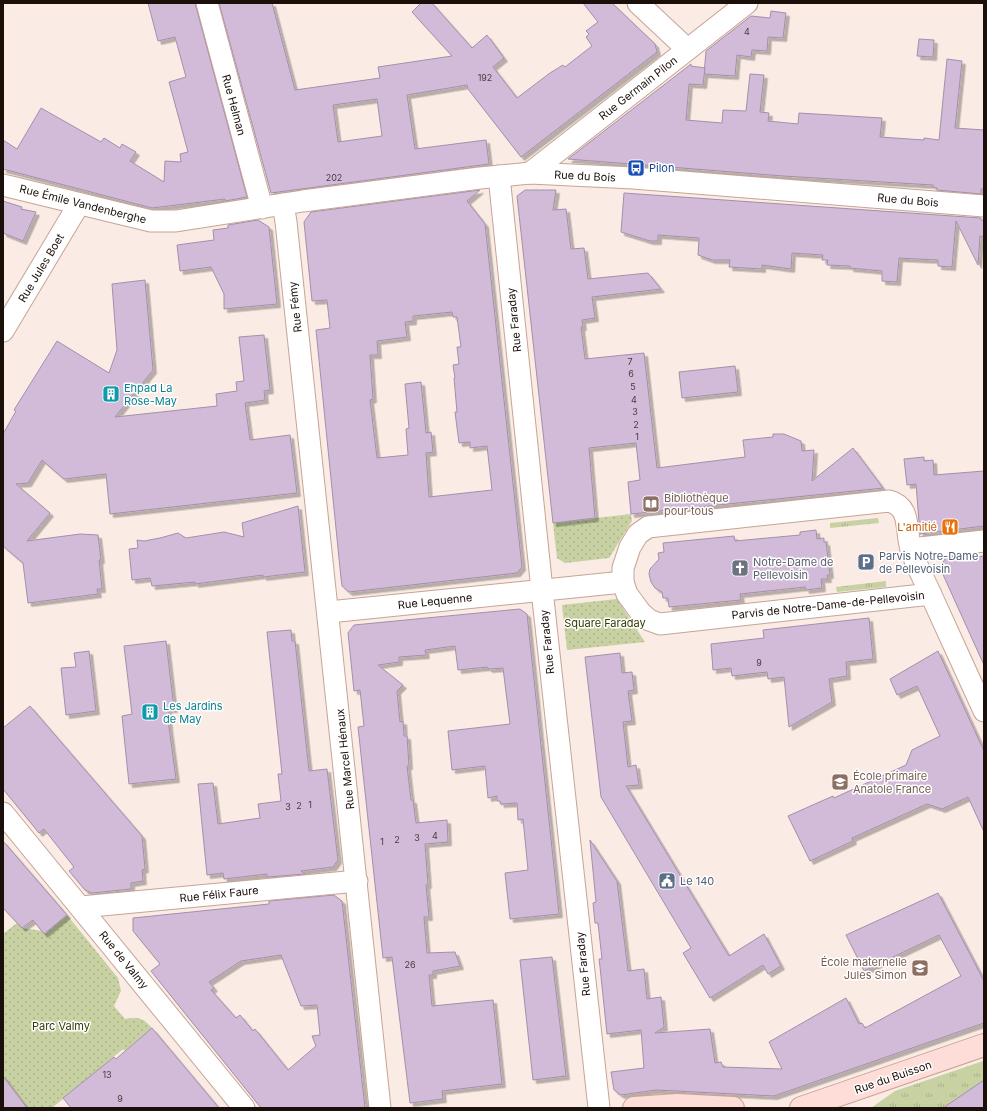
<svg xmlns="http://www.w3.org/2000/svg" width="987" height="1111" font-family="Inter,sans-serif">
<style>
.grass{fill:url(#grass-tufts)}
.park{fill:url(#park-dots)}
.building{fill:#d1bbd8;stroke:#a48fab;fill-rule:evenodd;filter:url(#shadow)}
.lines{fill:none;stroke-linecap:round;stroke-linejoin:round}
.street-casing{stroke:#c7a495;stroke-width:23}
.secondary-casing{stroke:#c7a495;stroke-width:24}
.street{stroke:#fff;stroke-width:21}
.secondary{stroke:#fedcd8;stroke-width:22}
.labels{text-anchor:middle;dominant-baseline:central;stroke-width:3;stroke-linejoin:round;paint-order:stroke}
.number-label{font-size:9px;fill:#483a3e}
.street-label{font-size:11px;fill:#1b0f0a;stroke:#fff}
.transit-label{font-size:11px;fill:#164399;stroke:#fff;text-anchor:start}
.culture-label{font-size:11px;fill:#0d838f;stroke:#fff;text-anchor:start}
.education-label{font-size:11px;fill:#785e54;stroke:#fff;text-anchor:start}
.food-label{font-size:11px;fill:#c56008;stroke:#fff;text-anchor:end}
.service-label{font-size:11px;fill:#4e5e75;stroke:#fff;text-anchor:start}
.worship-label{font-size:11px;fill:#5b616d;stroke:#fff;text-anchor:start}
.park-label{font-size:11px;fill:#333b00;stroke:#fff}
</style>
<defs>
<pattern id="grass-tufts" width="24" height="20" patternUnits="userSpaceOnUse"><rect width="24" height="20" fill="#c7d1a2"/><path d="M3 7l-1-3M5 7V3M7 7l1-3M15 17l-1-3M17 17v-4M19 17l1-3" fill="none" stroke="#aab28a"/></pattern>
<pattern id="park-dots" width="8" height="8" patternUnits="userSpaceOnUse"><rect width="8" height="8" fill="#c7d1a2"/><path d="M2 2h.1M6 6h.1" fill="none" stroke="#aab28a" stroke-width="1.8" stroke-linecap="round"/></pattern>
<filter id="shadow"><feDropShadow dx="3.5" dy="3.5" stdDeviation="0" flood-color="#0004"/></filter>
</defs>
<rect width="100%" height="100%" fill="#faebe4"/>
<g class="grass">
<polygon points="878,518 879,523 830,528 830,523"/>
<polygon points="886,581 886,587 837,592 836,587"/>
<polygon points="983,1061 984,1063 984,1085 982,1082 943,1108 871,1108 895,1091"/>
</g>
<g class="park">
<polygon points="631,514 632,521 609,558 565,563 557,558 553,523"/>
<polygon points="617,599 645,642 567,650 562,605"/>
<path d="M67 915 118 978 121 991 114 1006 125 1019C139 1017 142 1017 152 1028L125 1051 123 1049 52 1108H27L6 1080 3 1082V934L17 923 22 928 42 931 45 934Z"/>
</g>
<g class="building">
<polygon points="148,3 195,3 247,197 225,201 225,199 152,208 3,169 3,140 17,149 41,108 101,142 104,138 120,148 122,144 136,152 130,161 164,182 165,161 181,162 180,154 188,152 169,82 186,77 175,37 158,41"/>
<path d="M219 3H272L295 90 380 78 378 67 452 56 412 12 421 3H432L472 48 487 35 504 58 493 67 517 98 550 73 563 65 565 67 592 46 586 37 589 34 586 31 598 22 583 3H612L655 44 657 52 521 157 468 89 467 85 407 95 415 149 486 140 489 164 271 193ZM377 99 382 136 338 142 333 105Z"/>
<polygon points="771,11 786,13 783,38 768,37 767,51 752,50 751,57 737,55 735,76 704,74 706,51 751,16 770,18"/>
<polygon points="919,39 934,40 933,57 917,56"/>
<polygon points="947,59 962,61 955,128 984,130 984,189 981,189 981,194 937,190 937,188 933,187 933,185 783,176 568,159 691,64 691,66 705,68 703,85 689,84 686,120 722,123 723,110 746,111 750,74 764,75 760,112 769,113 768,121 798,124 799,113 882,118 880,137 924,140 924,138 939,140"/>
<path d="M480 190 467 201 485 224 522 567 517 573 349 592 342 586 341 578 316 330 330 328 327 300 312 301 304 222 311 212ZM452 312 453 317H457L461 347H457L459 364 453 365 455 378H454L457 412H455L459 443 470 442V448L487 446 492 490 429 497 426 453 433 452 431 432 426 433 421 382 405 384 409 428 406 429 408 455 377 458 370 400 373 399 370 355H378L377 341 407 337 405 322 413 321V316Z"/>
<polygon points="525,190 556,190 553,210 566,209 571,249 584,248 588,279 648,273 661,289 592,297 595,318 582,320 583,327 581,327 585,359 644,353 657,468 745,457 743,440 773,437 773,434 784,434 801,441 802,451 814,450 812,481 853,448 883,488 631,514 628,482 640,480 636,443 589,448 595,518 553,523 517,196"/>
<polygon points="624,193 981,218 981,220 984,220 984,237 980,236 978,265 956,221 952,267 938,266 938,260 899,258 897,282 882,281 882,271 850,268 850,266 827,265 828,260 822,260 823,255 792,253 791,269 762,265 762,269 729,267 730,260 712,260 698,255 699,238 658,235 658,241 650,241 621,232"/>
<polygon points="3,201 22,207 21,209 36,212 23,241 3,233"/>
<polygon points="258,220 269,227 277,304 224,309 224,294 211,267 180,271 177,245 214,240 213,230 228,228 228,225"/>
<polygon points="145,280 153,370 115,417 217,406 216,394 237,391 236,382 244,381 239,337 264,335 270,390 264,391 265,400 245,403 250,440 290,435 297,493 110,514 106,474 64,479 42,460 28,483 16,484 50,513 27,541 80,534 98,535 101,560 99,560 102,589 97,589 98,594 28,603 23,563 3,546 3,434 16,411 14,410 57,341 109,373 117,350 112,284"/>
<polygon points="735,366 738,392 682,398 679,372"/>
<polygon points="924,457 924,461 933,460 934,475 984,471 984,526 920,534 916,484 907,485 904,459"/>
<polygon points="298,506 305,572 263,577 263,575 195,584 195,582 152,586 150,578 132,580 129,549 138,548 137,540 144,541 160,538 178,533 186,538 224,532 244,537 242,523"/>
<polygon points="816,530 817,539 824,538 824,542 826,542 830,575 827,575 828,579 821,579 822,588 806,590 805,587 740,594 741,600 669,607 668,598 663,598 662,592 655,588 651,582 649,574 650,569 659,559 658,553 664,552 663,543 734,536 735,541 800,535 800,532"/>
<polygon points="965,555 965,558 984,556 984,665 940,568 946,557"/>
<polygon points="520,609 527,614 559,914 510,919 505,873 528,870 523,819 518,820 517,803 501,804 500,801 497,801 497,796 488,798 485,766 452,770 448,731 510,724 503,668 489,669 487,667 458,670 455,646 425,650 426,655 399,657 399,662 378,665 403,685 397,691 400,722 403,721 404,736 407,736 409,766 407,766 411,800 413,800 416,823 447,820 448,842 425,844 428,885 426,885 429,917 424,917 427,953 455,952 460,966 433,971 433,975 429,975 432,1006 493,1000 502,1084 442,1091 443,1099 410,1103 392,957 383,958 358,727 364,726 360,690 354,691 348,633 354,625"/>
<polygon points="869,618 873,659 846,662 847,676 829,679 832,702 789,727 784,677 768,679 767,672 732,676 731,668 713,670 711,644 764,638 763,630"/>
<polygon points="291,630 292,641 295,641 309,771 327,769 338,860 333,867 301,871 305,874 267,877 267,874 224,879 223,873 207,875 198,784 213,783 218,824 260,818 258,804 281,801 278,774 282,774 267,632"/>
<polygon points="166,641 174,709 168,709 169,727 176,779 129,784 122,716 132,714 124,646"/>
<polygon points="89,651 96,711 66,715 61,668 76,667 74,653"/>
<polygon points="938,651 984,751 984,832 968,797 942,809 927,804 852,838 853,841 810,861 788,816 833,796 834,798 906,765 912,750 940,736 917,686 897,695 890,679"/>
<polygon points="620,653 622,673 632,672 634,690 628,691 632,721 623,722 628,767 636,765 639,785 626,786 729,956 764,934 781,966 768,974 763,965 710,998 683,953 691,948 601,797 585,657"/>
<polygon points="30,706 142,836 145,869 142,870 143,881 131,883 131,889 92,893 85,890 69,871 74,867 44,829 39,833 3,789 3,728"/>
<polygon points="590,840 617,881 628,971 644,969 647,999 661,997 664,1027 655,1033 710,1029 715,1063 721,1062 723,1067 782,1069 769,1042 846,998 859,1024 862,1023 865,1028 961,976 939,935 864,971 846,935 938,893 984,981 984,1023 774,1096 656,1090 621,1095 614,1090 611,1072 644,1068 641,1030 607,1034 600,967 599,959 602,959 598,923 595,923 593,903 596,902"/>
<polygon points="3,841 67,915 44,934 33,920 22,928 3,908"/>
<path d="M334 895 342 901 365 1108H261L151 971 160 964 133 931V918L269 904V901ZM281 955 301 1006 317 1005 320 1035 312 1036 316 1046 288 1070 255 1029 253 1031 240 1015 236 1018 211 990 214 988 209 982 241 961Z"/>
<polygon points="552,957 566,1076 533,1080 520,960"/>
<polygon points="152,1028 219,1108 71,1108 63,1098 114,1057 116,1059"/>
<polygon points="3,1076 27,1108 3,1108"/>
<polygon points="984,1080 984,1108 943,1108"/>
</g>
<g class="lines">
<g class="street-casing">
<g id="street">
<polyline points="207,3 262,208"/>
<polyline points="638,3 687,49"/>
<polyline points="530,173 747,3"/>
<polyline points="499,176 542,590 599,1108"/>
<polyline points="3,185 122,214 151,221 176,221 303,201 480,178 530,173 633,178 984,206"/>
<path d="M283 204 286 222C317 517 351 812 380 1108"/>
<polyline points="3,331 79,204"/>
<polyline points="911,549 984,541"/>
<path d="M931 594 660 624 649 620 641 613 627 594 623 582V568L630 547 638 534 648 527 889 501C912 507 905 531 911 549 916 566 925 581 932 597 949 635 967 673 984 711"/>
<polyline points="329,612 623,582"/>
<polyline points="3,813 244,1108"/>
<polyline points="81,907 357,881"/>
</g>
</g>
<g class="secondary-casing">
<g id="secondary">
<polyline points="634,1108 677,1105 733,1108"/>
<polyline points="801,1108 984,1045"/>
</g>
</g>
<use href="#street" class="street"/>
<use href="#secondary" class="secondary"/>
</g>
<defs>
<g id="bus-square" transform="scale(0.9)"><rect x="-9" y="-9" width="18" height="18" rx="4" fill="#1a4fb4" stroke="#fff"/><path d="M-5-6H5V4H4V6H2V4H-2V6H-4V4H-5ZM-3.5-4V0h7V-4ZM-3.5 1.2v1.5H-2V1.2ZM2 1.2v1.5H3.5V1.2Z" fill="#fff"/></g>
<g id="building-square" transform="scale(0.9)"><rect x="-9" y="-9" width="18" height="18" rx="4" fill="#0f9aa8" stroke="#fff"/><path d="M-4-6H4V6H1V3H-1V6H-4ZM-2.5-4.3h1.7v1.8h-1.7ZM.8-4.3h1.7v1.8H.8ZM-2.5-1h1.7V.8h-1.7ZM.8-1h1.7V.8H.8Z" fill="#fff"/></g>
<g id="library-square" transform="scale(0.9)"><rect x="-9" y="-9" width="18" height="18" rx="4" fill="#8d6e63" stroke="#fff"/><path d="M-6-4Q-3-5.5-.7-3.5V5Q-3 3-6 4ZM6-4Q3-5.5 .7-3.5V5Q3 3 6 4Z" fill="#fff"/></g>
<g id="restaurant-square" transform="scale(0.9)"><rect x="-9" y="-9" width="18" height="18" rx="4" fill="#e8710a" stroke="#fff"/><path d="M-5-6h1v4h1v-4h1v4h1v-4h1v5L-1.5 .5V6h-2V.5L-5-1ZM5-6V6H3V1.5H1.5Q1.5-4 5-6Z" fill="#fff"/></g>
<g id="parking-square" transform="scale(0.9)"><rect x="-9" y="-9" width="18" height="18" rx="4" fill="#5c6f8a" stroke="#fff"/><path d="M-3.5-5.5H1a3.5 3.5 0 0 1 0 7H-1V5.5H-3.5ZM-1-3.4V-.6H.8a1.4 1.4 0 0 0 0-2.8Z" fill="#fff"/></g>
<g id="church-square" transform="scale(0.9)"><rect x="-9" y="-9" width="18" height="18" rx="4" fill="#6b7280" stroke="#fff"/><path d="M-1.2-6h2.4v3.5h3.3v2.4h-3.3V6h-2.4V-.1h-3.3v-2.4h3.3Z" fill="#fff"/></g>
<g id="school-square" transform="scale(0.9)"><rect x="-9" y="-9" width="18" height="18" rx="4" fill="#8d6e63" stroke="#fff"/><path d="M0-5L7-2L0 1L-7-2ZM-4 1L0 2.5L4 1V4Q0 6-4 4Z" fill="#fff"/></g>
<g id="civic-square" transform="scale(0.9)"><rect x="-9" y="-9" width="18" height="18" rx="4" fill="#5c6f8a" stroke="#fff"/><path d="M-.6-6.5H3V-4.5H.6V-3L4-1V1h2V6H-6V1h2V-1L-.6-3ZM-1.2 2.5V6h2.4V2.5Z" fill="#fff"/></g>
</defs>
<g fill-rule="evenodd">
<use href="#bus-square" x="636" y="168"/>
<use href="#building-square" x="111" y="394"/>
<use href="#library-square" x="651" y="504"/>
<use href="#restaurant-square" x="950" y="527"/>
<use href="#parking-square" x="866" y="562"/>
<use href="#church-square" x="740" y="568"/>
<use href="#building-square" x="150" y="712"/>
<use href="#school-square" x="840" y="782"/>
<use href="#civic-square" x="667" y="881"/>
<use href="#school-square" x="920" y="968"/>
</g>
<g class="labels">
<g class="number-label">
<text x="747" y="31">4</text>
<text x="485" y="77">192</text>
<text x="334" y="177">202</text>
<text x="630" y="361">7</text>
<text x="631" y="373">6</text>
<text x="633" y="386">5</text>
<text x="634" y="399">4</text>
<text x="635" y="411">3</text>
<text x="636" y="424">2</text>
<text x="637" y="436">1</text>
<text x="759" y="662">9</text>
<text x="310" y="804">1</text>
<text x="299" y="805">2</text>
<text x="288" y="806">3</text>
<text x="435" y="835">4</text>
<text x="417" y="837">3</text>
<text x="397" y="839">2</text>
<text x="382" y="841">1</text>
<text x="410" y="964">26</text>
<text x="107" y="1074">13</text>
<text x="120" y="1098">9</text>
</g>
<g class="street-label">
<text transform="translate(638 88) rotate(-38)">Rue Germain Pilon</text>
<text transform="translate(234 105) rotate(75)">Rue Helman</text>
<text transform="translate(585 176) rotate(3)">Rue du Bois</text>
<text transform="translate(908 200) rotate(5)">Rue du Bois</text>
<text transform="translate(83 204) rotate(14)">Rue Émile Vandenberghe</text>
<text transform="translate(41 268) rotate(-59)">Rue Jules Boet</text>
<text transform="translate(295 307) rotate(-96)">Rue Fémy</text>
<text transform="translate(514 320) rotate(-96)">Rue Faraday</text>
<text transform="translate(435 601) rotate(-6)">Rue Lequenne</text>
<text transform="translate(828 605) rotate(-6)">Parvis de Notre-Dame-de-Pellevoisin</text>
<text transform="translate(547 642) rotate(-96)">Rue Faraday</text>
<text transform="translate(345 759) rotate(-96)">Rue Marcel Hénaux</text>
<text transform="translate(219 894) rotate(-6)">Rue Félix Faure</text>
<text transform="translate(124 960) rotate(51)">Rue de Valmy</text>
<text transform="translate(583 964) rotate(-96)">Rue Faraday</text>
<text transform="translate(893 1077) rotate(-19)">Rue du Buisson</text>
</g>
<g class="transit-label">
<text x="649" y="168">Pilon</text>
</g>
<g class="culture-label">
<text x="124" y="388">Ehpad La<tspan x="124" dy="13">Rose-May</tspan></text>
<text x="163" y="706">Les Jardins<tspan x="163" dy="13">de May</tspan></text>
</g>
<g class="education-label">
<text x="664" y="498">Bibliothèque<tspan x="664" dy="13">pour tous</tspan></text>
<text x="853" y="776">École primaire<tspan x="853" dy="13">Anatole France</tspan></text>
<text x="907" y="962" text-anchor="end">École maternelle<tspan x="907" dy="13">Jules Simon</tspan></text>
</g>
<g class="food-label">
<text x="937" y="527">L'amitié</text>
</g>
<g class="service-label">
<text x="879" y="556">Parvis Notre-Dame<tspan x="879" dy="13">de Pellevoisin</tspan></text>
<text x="680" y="881">Le 140</text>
</g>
<g class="worship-label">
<text x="753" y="562">Notre-Dame de<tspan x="753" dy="13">Pellevoisin</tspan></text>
</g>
<g class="park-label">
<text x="605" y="623">Square Faraday</text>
<text x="61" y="1026">Parc Valmy</text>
</g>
</g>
<rect width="987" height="1111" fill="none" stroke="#1b0f0a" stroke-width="8"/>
</svg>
